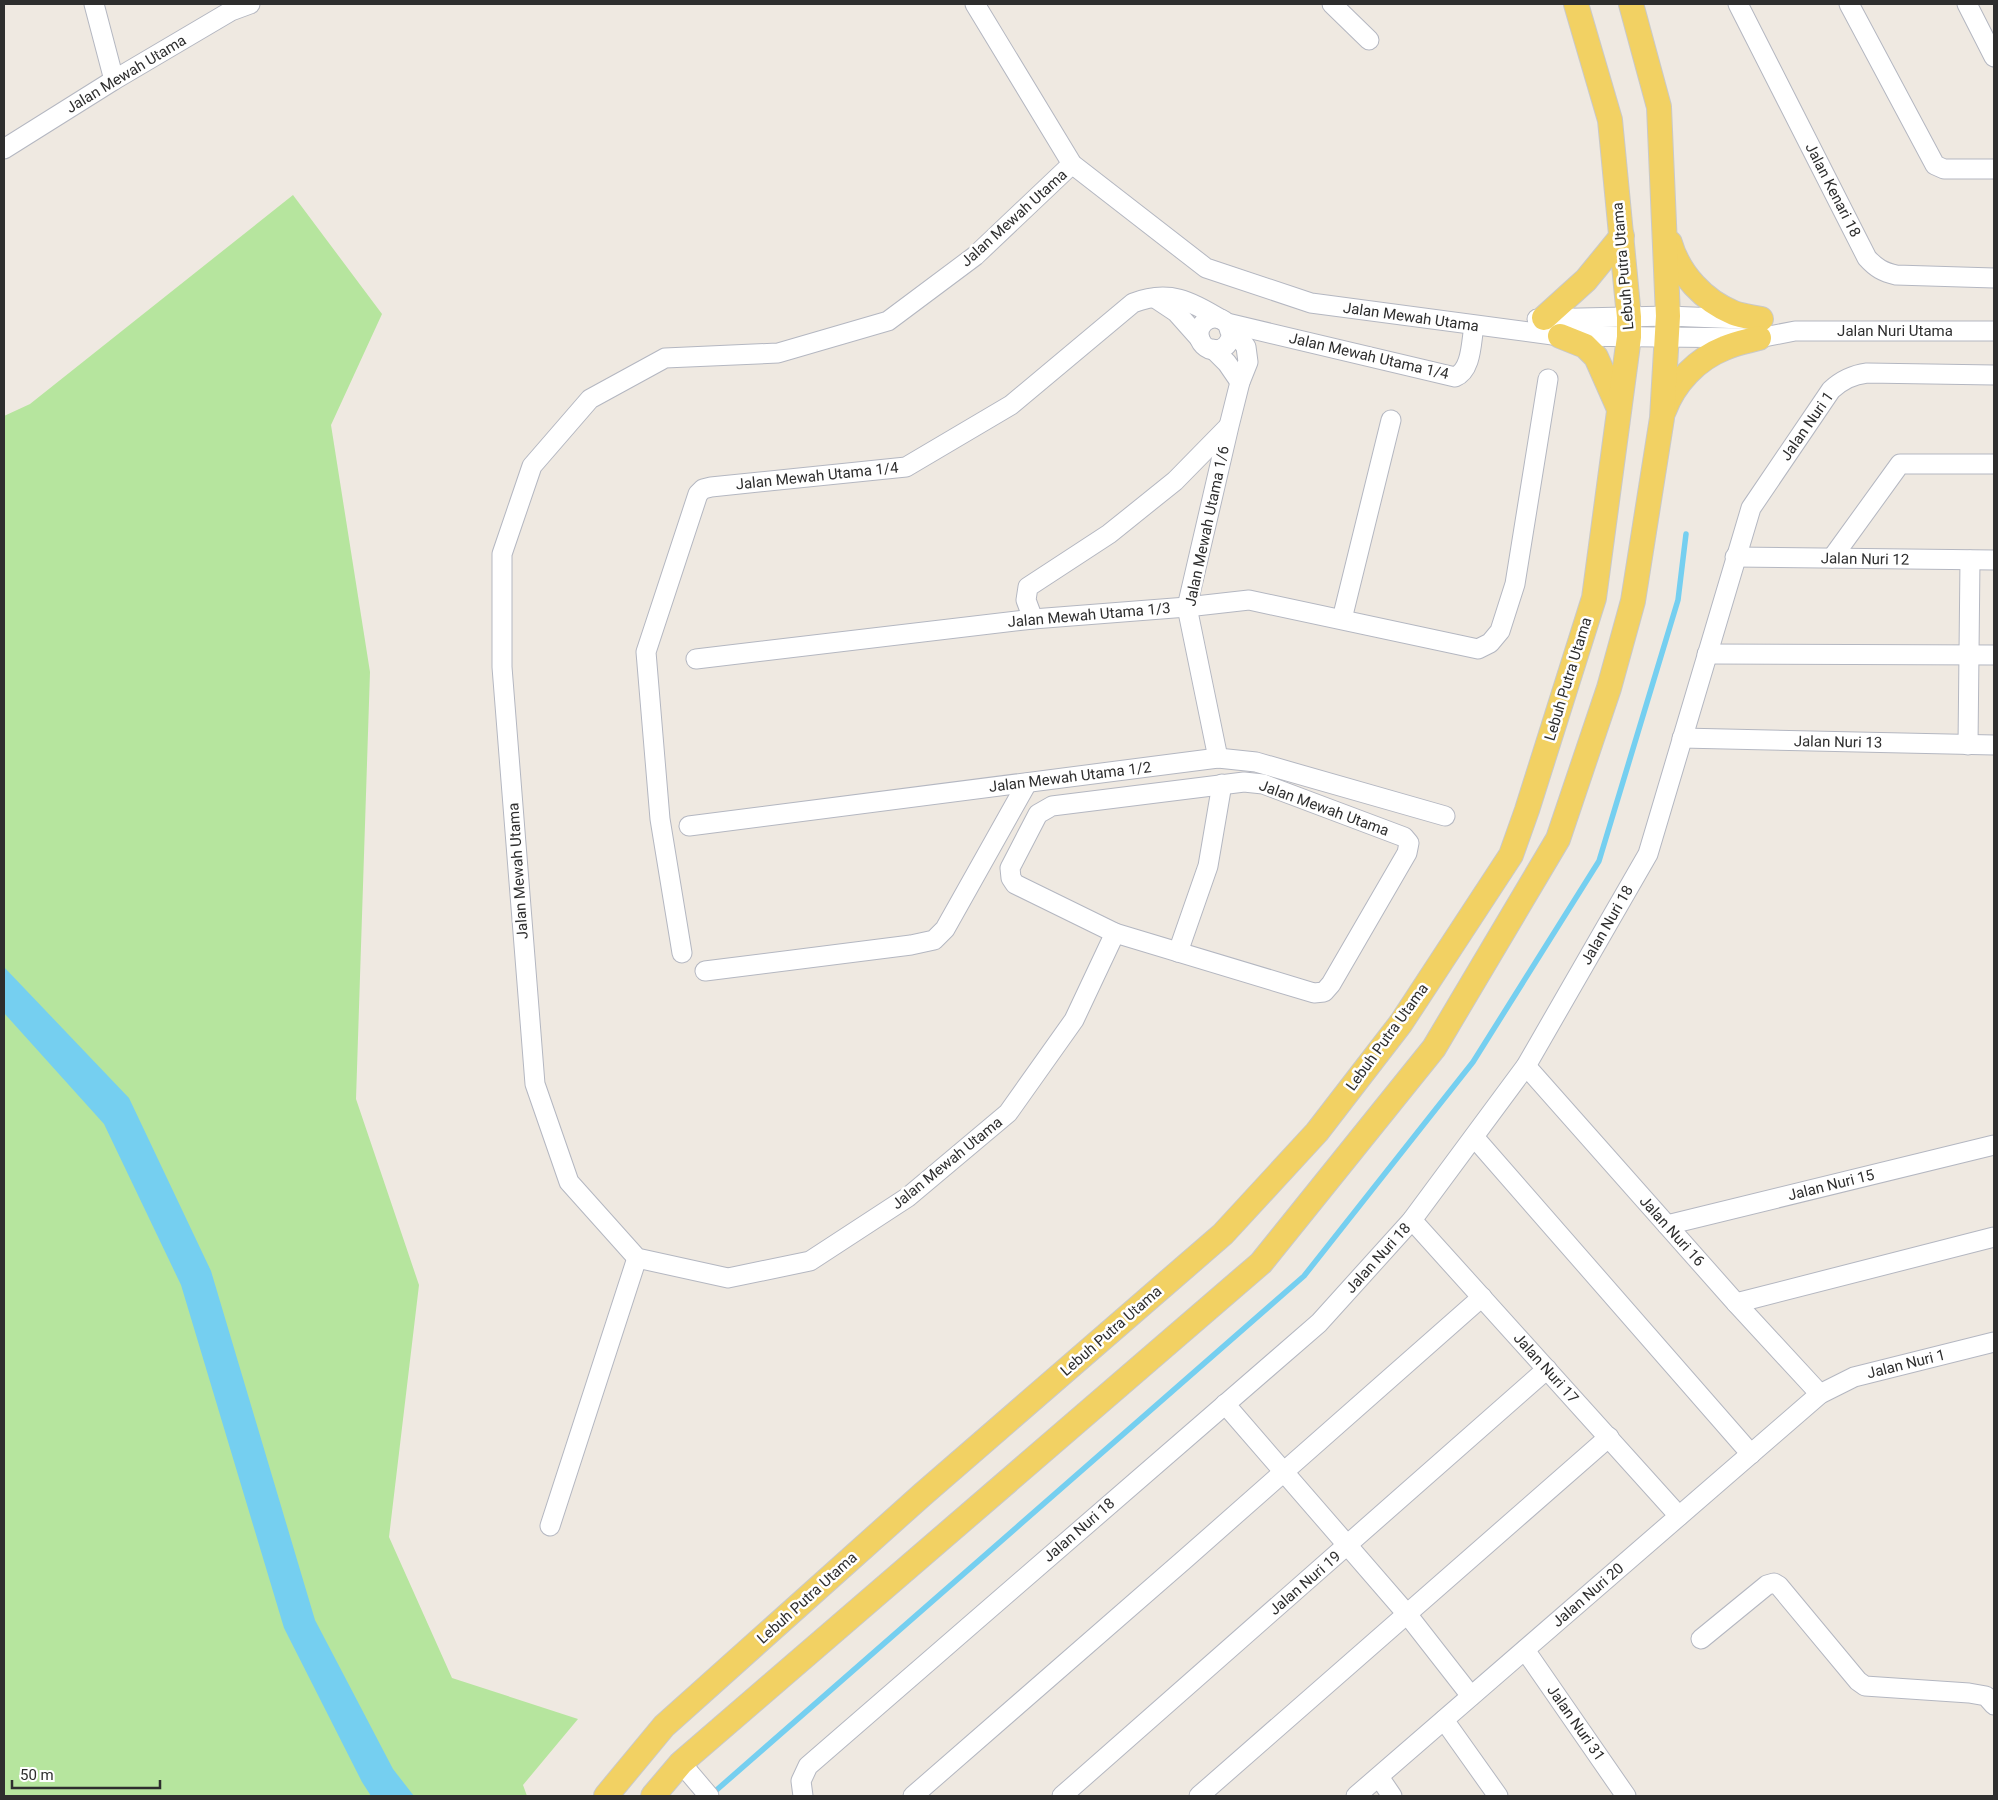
<svg xmlns="http://www.w3.org/2000/svg" width="1998" height="1800" font-family="Roboto,sans-serif">
<style>
.green{fill:#b6e59e}
.water{fill:#75cff0}
.lines{fill:none;stroke-linecap:round;stroke-linejoin:round}
.stream{stroke:#75cff0;stroke-width:5.5}
.minor-casing{stroke:#b4b7c1;stroke-width:21}
.major-casing{stroke:#c9c9c9;stroke-width:26}
.minor{stroke:#fff;stroke-width:19}
.major{stroke:#f2d163;stroke-width:24}
.labels{text-anchor:middle;dominant-baseline:central;stroke-width:5;stroke-linejoin:round;paint-order:stroke}
.street-label{font-size:15px;fill:#2e2e2e;stroke:#fff}
</style>
<rect width="100%" height="100%" fill="#efe9e1"/>
<polygon class="green" points="293,195 382,314 331,425 370,672 356,1099 419,1285 389,1537 452,1678 578,1719 523,1785 527,1796 4,1796 4,416 30,404"/>
<polygon class="water" points="4,967 129,1098 211,1271 315,1620 393,1769 414,1796 371,1796 362,1782 284,1628 181,1285 104,1124 4,1013"/>
<g class="lines">
<polyline class="stream" points="712,1794 1304,1276 1473,1062 1599,861 1678,600 1686,534"/>
<g class="minor-casing">
<g id="minor">
<polyline points="94,4 114,80"/>
<polyline points="975,4 1072,164 1206,268 1311,303 1560,336 1759,338 1795,331 1994,331"/>
<polyline points="1332,4 1369,40"/>
<path d="M1738 4 1867 258C1876 268 1883 272 1896 275L1994 278"/>
<polyline points="1849,4 1935,165 1944,169 1994,169"/>
<polyline points="1967,4 1994,57"/>
<polyline points="4,149 114,80 231,11 250,4"/>
<polyline points="1072,164 975,256 888,321 778,353 665,358 590,399 532,466 502,554 502,667 535,1084 569,1182 637,1258 728,1278 810,1261 908,1197 1008,1113 1074,1020 1115,933"/>
<polyline points="1155,298 1176,312 1200,339"/>
<circle cx="1215" cy="334" r="16"/>
<polyline points="1537,319 1668,316 1742,319"/>
<path d="M1227 323 1455 377C1472 370 1471 342 1474 326"/>
<polyline points="1213,349 1227,363 1240,382"/>
<polyline points="1735,557 1994,560"/>
<polyline points="1832,558 1900,464 1994,464"/>
<polyline points="1033,619 1026,600 1028,587 1109,534 1175,481 1228,427"/>
<polyline points="1342,619 1391,420"/>
<polyline points="1707,654 1994,655"/>
<polyline points="696,659 1033,619 1187,607 1249,600 1478,649 1490,643 1500,631 1515,584 1548,379"/>
<polyline points="1682,738 1994,745"/>
<polyline points="1968,745 1970,560"/>
<polyline points="1218,758 1187,607 1229,426 1240,382 1248,362 1246,347 1239,337 1229,329"/>
<polygon points="1244,782 1263,784 1404,837 1409,843 1407,853 1331,984 1324,992 1314,993 1115,933 1015,884 1011,878 1010,868 1038,814 1052,806"/>
<polyline points="689,826 1218,758 1256,762 1445,816"/>
<polyline points="1178,952 1208,866 1222,784"/>
<path d="M682 953 660 819 646 652 698 494 703 489 711 487 906 467 1011 405 1133 303C1169 289 1191 301 1222 320"/>
<polyline points="705,971 911,945 934,940 945,929 1027,783"/>
<polyline points="1526,1066 1736,1303 1820,1394"/>
<polyline points="1474,1137 1751,1454"/>
<polyline points="1412,1220 1679,1516"/>
<polyline points="1667,1225 1994,1145"/>
<polyline points="1736,1303 1994,1237"/>
<polyline points="1225,1404 1407,1614 1471,1696"/>
<polyline points="550,1526 637,1258"/>
<polyline points="1701,1639 1767,1585 1774,1583 1779,1586 1858,1681 1865,1686 1969,1693 1986,1696 1994,1705"/>
<polyline points="1525,1650 1626,1796"/>
<polyline points="1444,1720 1498,1796"/>
<polyline points="681,1763 709,1796"/>
<polyline points="1379,1777 1392,1796"/>
<path d="M803 1796 801 1781 808 1766 1319 1323 1412 1220 1526 1066 1648 854 1751 508 1831 390C1842 380 1852 375 1867 373L1994 375"/>
<polyline points="913,1796 1185,1559 1482,1297"/>
<polyline points="1062,1796 1547,1369"/>
<polyline points="1199,1796 1609,1437"/>
<polyline points="1356,1796 1820,1394 1854,1377 1994,1342"/>
</g>
</g>
<g class="major-casing">
<g id="major">
<path d="M1670 243C1679 274 1704 301 1734 313 1742 316 1752 317 1761 319"/>
<polyline points="1544,318 1586,280 1622,236"/>
<polyline points="1560,336 1585,346 1596,357 1619,409"/>
<path d="M1664 411C1674 383 1697 359 1725 348 1736 343 1748 341 1759 338"/>
<polyline points="606,1796 664,1726 922,1495 1223,1234 1317,1132 1401,1023 1511,855 1527,810 1594,598 1629,337 1629,317 1610,120 1576,4"/>
<polyline points="653,1796 681,1763 1261,1263 1434,1048 1558,839 1609,688 1633,601 1662,418 1668,316 1659,107 1631,4"/>
</g>
</g>
<use href="#minor" class="minor"/>
<use href="#major" class="major"/>
</g>
<g class="labels">
<g class="street-label">
<text transform="translate(126 74) rotate(-31)">Jalan Mewah Utama</text>
<text transform="translate(1833 190) rotate(63)">Jalan Kenari 18</text>
<text transform="translate(1014 218) rotate(-42)">Jalan Mewah Utama</text>
<text transform="translate(1623 266) rotate(-95)">Lebuh Putra Utama</text>
<text transform="translate(1411 317) rotate(8)">Jalan Mewah Utama</text>
<text x="1895" y="331">Jalan Nuri Utama</text>
<text transform="translate(1369 356) rotate(13)">Jalan Mewah Utama 1/4</text>
<text transform="translate(1807 426) rotate(-55)">Jalan Nuri 1</text>
<text transform="translate(817 476) rotate(-6)">Jalan Mewah Utama 1/4</text>
<text transform="translate(1207 526) rotate(-78)">Jalan Mewah Utama 1/6</text>
<text transform="translate(1865 559) rotate(1)">Jalan Nuri 12</text>
<text transform="translate(1089 615) rotate(-5)">Jalan Mewah Utama 1/3</text>
<text transform="translate(1568 679) rotate(-73)">Lebuh Putra Utama</text>
<text transform="translate(1838 742) rotate(1)">Jalan Nuri 13</text>
<text transform="translate(1070 777) rotate(-7)">Jalan Mewah Utama 1/2</text>
<text transform="translate(1324 808) rotate(20)">Jalan Mewah Utama</text>
<text transform="translate(518 871) rotate(-94)">Jalan Mewah Utama</text>
<text transform="translate(1607 925) rotate(-60)">Jalan Nuri 18</text>
<text transform="translate(1387 1037) rotate(-54)">Lebuh Putra Utama</text>
<text transform="translate(947 1163) rotate(-39)">Jalan Mewah Utama</text>
<text transform="translate(1831 1185) rotate(-14)">Jalan Nuri 15</text>
<text transform="translate(1672 1231) rotate(48)">Jalan Nuri 16</text>
<text transform="translate(1378 1258) rotate(-48)">Jalan Nuri 18</text>
<text transform="translate(1111 1331) rotate(-41)">Lebuh Putra Utama</text>
<text transform="translate(1906 1364) rotate(-14)">Jalan Nuri 1</text>
<text transform="translate(1546 1368) rotate(48)">Jalan Nuri 17</text>
<text transform="translate(1079 1530) rotate(-41)">Jalan Nuri 18</text>
<text transform="translate(1305 1583) rotate(-41)">Jalan Nuri 19</text>
<text transform="translate(1588 1595) rotate(-41)">Jalan Nuri 20</text>
<text transform="translate(807 1598) rotate(-42)">Lebuh Putra Utama</text>
<text transform="translate(1576 1723) rotate(55)">Jalan Nuri 31</text>
</g>
</g>
<rect width="1998" height="1800" fill="none" stroke="#2e2e2e" stroke-width="10"/>
<path d="M12 1780v8h148v-8" fill="none" stroke="#2e2e2e" stroke-width="2.5"/>
<text x="20" y="1780" font-size="15" fill="#2e2e2e" stroke="#ffffff" stroke-width="4" paint-order="stroke">50 m</text>
</svg>
